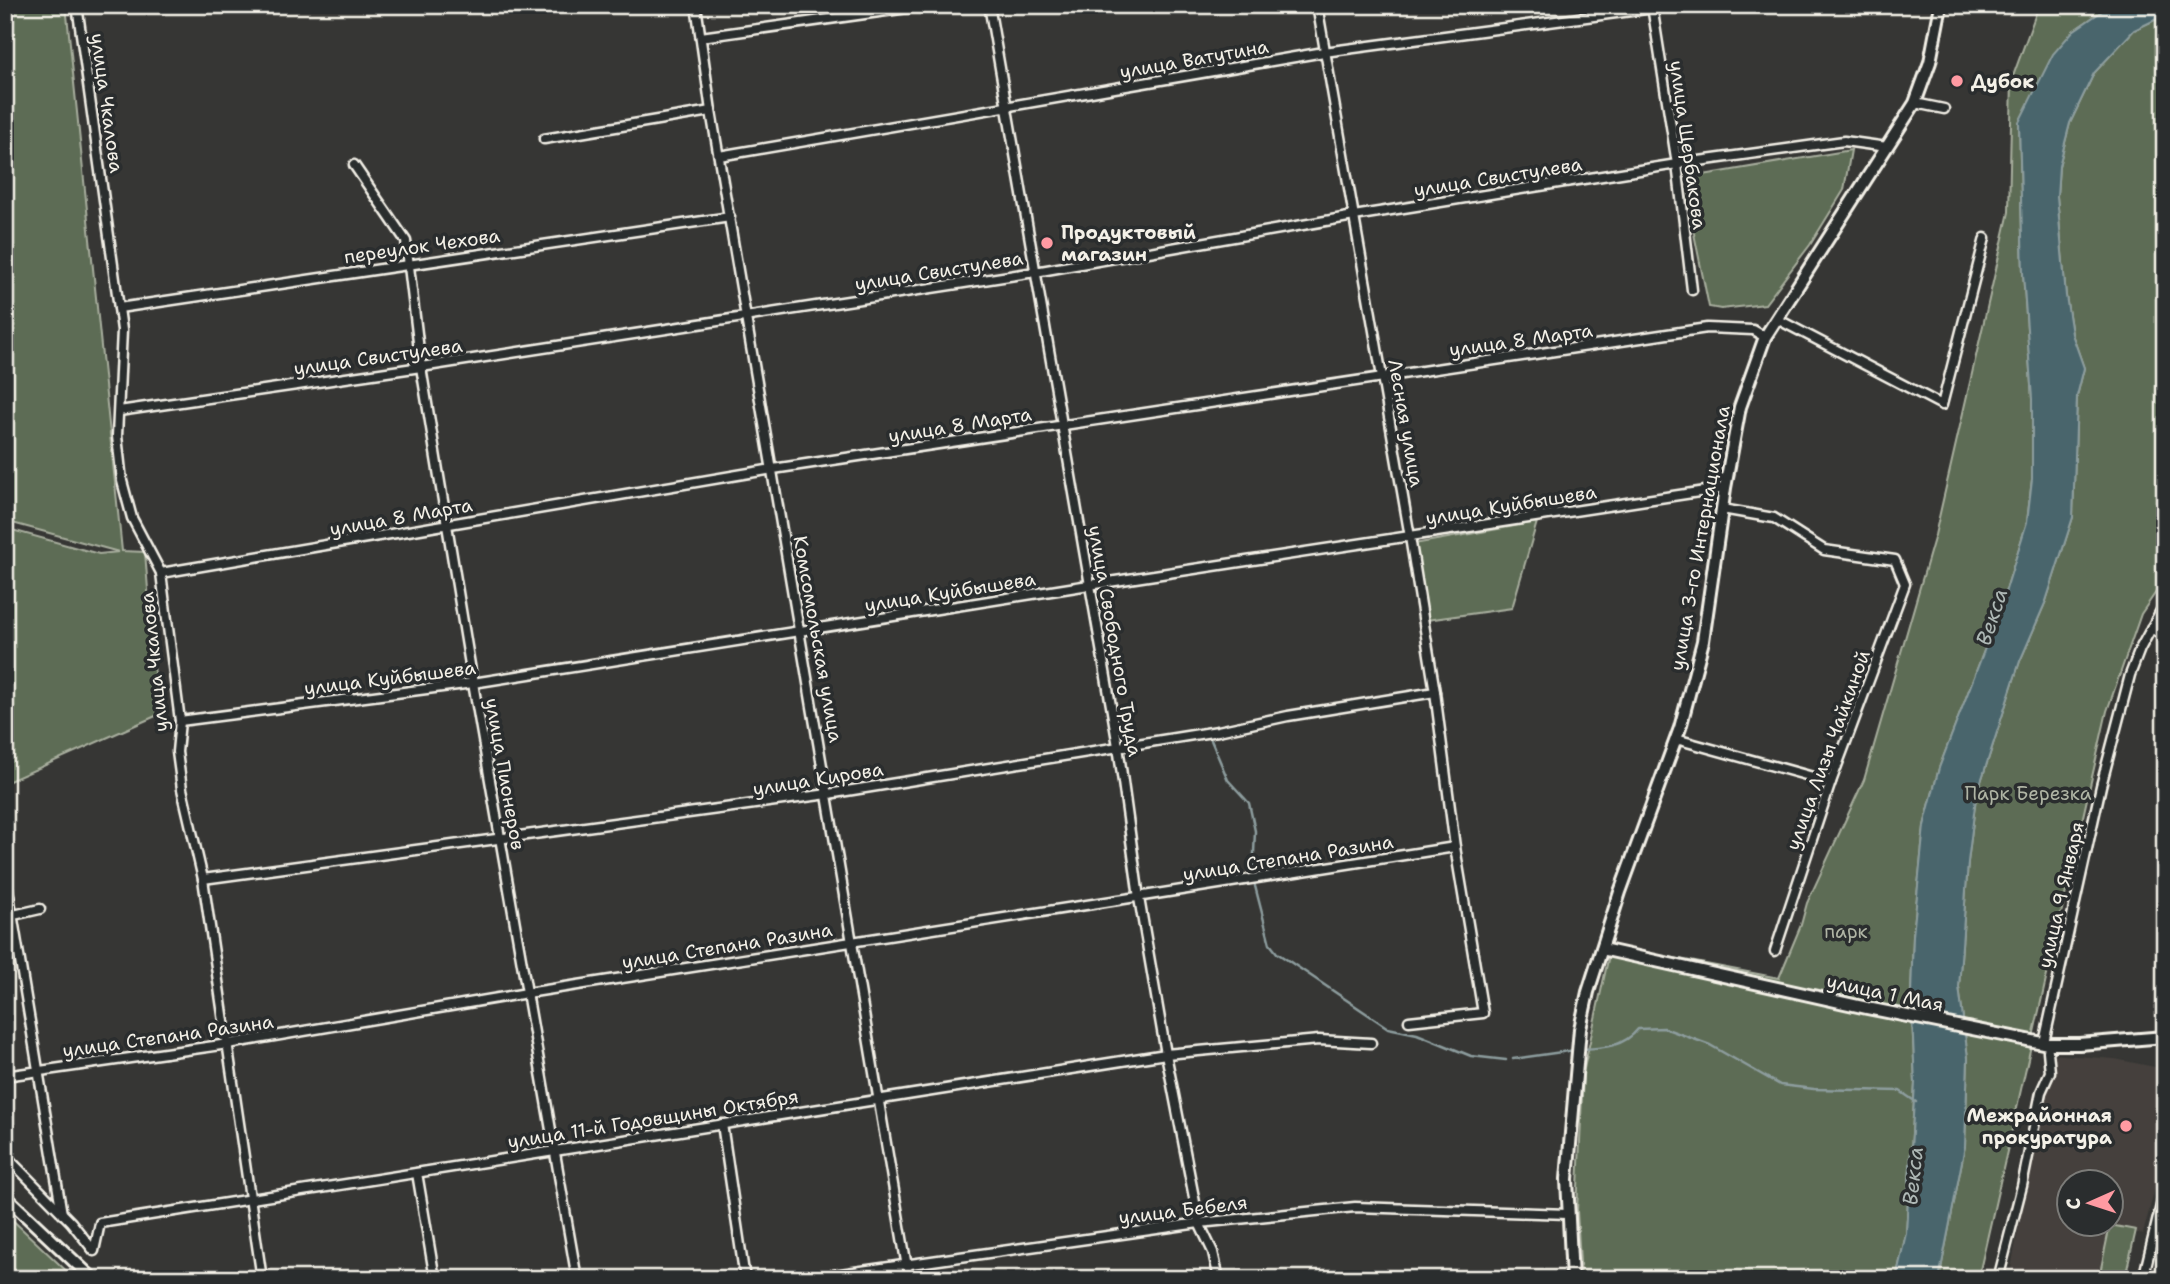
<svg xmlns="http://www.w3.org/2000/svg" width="2170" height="1284" font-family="'Shantell Sans',sans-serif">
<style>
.built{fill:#44403c;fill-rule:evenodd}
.green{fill:#5d6c54;stroke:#a8ae9e;stroke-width:2}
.water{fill:#48656c;stroke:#8d9d9e;stroke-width:2}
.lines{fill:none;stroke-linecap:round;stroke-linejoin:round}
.stream{stroke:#8d9d9e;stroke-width:2.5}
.street-casing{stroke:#f4f1e8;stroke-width:13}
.secondary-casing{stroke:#f4f1e8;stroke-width:16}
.street{stroke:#2a2d2e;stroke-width:8}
.secondary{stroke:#2a2d2e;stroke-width:10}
.poi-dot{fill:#ff9aa2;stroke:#2a2d2e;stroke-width:2.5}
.labels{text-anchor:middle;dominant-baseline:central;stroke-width:7;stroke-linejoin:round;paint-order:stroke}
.street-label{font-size:19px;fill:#f4f1e8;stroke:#2a2d2e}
.poi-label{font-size:19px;font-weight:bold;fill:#f4f1e8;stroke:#2a2d2e;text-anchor:start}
.park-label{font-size:19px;fill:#b0b5a5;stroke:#2a2d2e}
.water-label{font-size:21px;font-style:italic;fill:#afb9b6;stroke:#2a2d2e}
</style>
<rect width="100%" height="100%" fill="#363634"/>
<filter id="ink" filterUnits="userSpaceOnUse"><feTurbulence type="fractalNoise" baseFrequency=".0143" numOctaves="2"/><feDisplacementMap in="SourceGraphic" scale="14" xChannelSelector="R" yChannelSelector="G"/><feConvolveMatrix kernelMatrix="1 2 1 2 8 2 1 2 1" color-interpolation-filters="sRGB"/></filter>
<g filter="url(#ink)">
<path class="built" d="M2051 1054 2115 1059 2165 1069V1150L2143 1234 2114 1228 2102 1279H2009ZM2068 1182H2110V1224H2068Z"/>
<g class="green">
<polygon points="5,5 66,5 122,551 145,552 158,715 5,783 5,528 99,554 119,552 5,521"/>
<polygon points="2039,5 2111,5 2073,31 2019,122 2023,273 2032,399 2032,479 2027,522 2000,609 1939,768 1924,826 1913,936 1911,994 1915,1083 1906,1234 1896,1279 1581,1279 1577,1211 1583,1073 1611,946 1779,978 1801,925 1807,903 1864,780 1935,535 2009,212 2012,79"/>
<polygon points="2165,15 2165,579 2141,614 2107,711 1978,1279 1939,1279 1965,1146 1968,1058 1959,987 1968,862 1976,797 2020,661 2046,601 2073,517 2077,396 2084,368 2072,334 2066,296 2057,196 2059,166 2070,123 2094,73 2134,30"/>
<polygon points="1851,150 1844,190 1810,245 1765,304 1721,309 1709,307 1688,204 1691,177"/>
<polygon points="1537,522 1512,608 1426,620 1414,544"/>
<polygon points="5,1213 75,1279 5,1279"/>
<polygon points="2110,1225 2136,1230 2125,1278 2100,1273"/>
</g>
<polygon class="water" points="2111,5 2165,5 2165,15 2134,30 2094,73 2070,123 2059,166 2057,196 2066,296 2072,334 2084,368 2077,396 2073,517 2046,601 2020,661 1976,797 1968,862 1959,987 1968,1058 1965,1146 1939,1279 1896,1279 1906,1233 1915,1083 1911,994 1913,936 1924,826 1939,768 2000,609 2027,522 2032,479 2032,399 2023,273 2019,122 2053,54 2073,31"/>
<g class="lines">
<g class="stream">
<polyline points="1211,740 1228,780 1249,803 1255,831 1253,875"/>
<polyline points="1255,886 1270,944 1277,953 1388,1028 1417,1034 1471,1056 1506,1060"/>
<path d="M1582 1049C1603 1048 1624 1047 1638 1029L1664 1028 1710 1045 1780 1085 1814 1089 1900 1091 1916 1102"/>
<polyline points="1513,1059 1576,1050"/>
</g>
<g class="street-casing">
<g id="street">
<polyline points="77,5 122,330 117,436 122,481 132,518 161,573 180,721 177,752 182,789 203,879 262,1279"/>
<polyline points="696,5 711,111 909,1279"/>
<polyline points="989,5 1118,746 1139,898 1166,1054 1199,1223 1213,1252 1219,1279"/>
<polyline points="1317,5 1410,537 1435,692 1455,847 1483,1013 1409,1021"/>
<polyline points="1652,6 1677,164 1692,290"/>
<polyline points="701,37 929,5"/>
<polyline points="1915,103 1944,109"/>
<polyline points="544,139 711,111"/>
<polyline points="719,156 1324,52 1676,5"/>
<polyline points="354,165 406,241 421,367 473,683 577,1279"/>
<polyline points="119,308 730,217"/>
<polyline points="1777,319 1942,405 1985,238"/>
<polyline points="119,411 421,367 1035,272 1354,216 1677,164 1844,141 1887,147"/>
<polyline points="1722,509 1774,518 1824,550 1895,560 1905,584 1831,782 1775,951"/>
<polyline points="161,573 773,469 1707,328 1753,330 1765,337"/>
<polyline points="2151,628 2165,637"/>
<polyline points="180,721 473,683 1089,585 1725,488"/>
<polyline points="1676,739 1831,782"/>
<polyline points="5,871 62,1214"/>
<polyline points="203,879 828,794 1218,731 1288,716 1435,692"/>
<polyline points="5,917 40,909"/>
<polyline points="2045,1038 2101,786 2130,675 2140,649 2165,603"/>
<polyline points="5,1076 228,1044 527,993 1455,847"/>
<polyline points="722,1124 745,1279"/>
<polyline points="5,1155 71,1222 94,1251 100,1223 1166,1054 1319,1040 1371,1043"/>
<polyline points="417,1173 435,1279"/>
<polyline points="805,1279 1199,1223 1355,1207 1568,1214"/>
<polyline points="1998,1279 2022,1186 2041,1092 2050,1072 2048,1051"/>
<polyline points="2143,1279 2165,1189"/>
</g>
</g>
<g class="secondary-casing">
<g id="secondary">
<polyline points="1602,949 1867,1008 2048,1044 2079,1044 2165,1037"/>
<polyline points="5,1196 93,1279"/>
<polyline points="1572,1279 1567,1179 1580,1029 1588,992 1620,892 1680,728 1703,641 1725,488 1740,407 1765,337 1915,103 1930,62 1941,5"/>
</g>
</g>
<use href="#street" class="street"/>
<use href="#secondary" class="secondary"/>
</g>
</g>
<g class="poi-dot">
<circle cx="1957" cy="81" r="7"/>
<circle cx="1047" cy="243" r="7"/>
<circle cx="2126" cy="1126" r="7"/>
</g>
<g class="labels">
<g class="street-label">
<text transform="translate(1194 59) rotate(-10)">улица Ватутина</text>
<text transform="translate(107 103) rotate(82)">улица Чкалова</text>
<text transform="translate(1688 145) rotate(82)">улица Щербакова</text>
<text transform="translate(1498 177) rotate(-9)">улица Свистулева</text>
<text transform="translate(422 246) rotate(-8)">переулок Чехова</text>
<text transform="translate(939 271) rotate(-9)">улица Свистулева</text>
<text transform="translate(1521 340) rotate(-8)">улица 8 Марта</text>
<text transform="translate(378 357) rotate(-8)">улица Свистулева</text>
<text transform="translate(1406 423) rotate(80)">Лесная улица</text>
<text transform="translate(960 425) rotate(-9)">улица 8 Марта</text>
<text transform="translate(1511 505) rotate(-9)">улица Куйбышева</text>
<text transform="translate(401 517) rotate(-10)">улица 8 Марта</text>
<text transform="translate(1700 538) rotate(-80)">улица 3-го Интернационала</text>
<text transform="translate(950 592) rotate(-9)">улица Куйбышева</text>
<text transform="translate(818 639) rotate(80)">Комсомольская улица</text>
<text transform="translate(1115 641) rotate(80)">улица Свободного Труда</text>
<text transform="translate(154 662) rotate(-96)">улица Чкалова</text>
<text transform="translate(390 678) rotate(-7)">улица Куйбышева</text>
<text transform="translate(1828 750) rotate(-70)">улица Лизы Чайкиной</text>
<text transform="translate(505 774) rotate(80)">улица Пионеров</text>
<text transform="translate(818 779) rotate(-9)">улица Кирова</text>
<text transform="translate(1288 858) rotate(-9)">улица Степана Разина</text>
<text transform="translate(2061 895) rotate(-77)">улица 9 Января</text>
<text transform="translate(727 946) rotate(-9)">улица Степана Разина</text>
<text transform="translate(1885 993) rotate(12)">улица 1 Мая</text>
<text transform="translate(168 1036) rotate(-8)">улица Степана Разина</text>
<text transform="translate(653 1119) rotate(-9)">улица 11-й Годовщины Октября</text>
<text transform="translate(1183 1210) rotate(-7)">улица Бебеля</text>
</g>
<g class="poi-label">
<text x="1971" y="81">Дубок</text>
<text x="1061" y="232">Продуктовый<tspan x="1061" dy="22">магазин</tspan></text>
<text x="2112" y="1115" text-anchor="end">Межрайонная<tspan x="2112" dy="22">прокуратура</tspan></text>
</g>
<g class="park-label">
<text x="2028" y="793">Парк Березка</text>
<text x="1846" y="931">парк</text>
</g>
<g class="water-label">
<text transform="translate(1992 617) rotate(-72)">Векса</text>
<text transform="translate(1913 1176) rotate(-84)">Векса</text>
</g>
</g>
<rect width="2170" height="1284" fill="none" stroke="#2a2d2e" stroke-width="28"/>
<rect x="14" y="14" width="2142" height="1256" fill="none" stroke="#f4f1e8" stroke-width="2.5" filter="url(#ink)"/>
<g transform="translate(2090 1203) rotate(267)"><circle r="33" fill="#2a2d2e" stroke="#7b7b78" stroke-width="2"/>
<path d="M0-5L12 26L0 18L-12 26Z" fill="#ff9aa2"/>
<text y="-10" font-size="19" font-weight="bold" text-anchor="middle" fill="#f4f1e8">С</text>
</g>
</svg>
